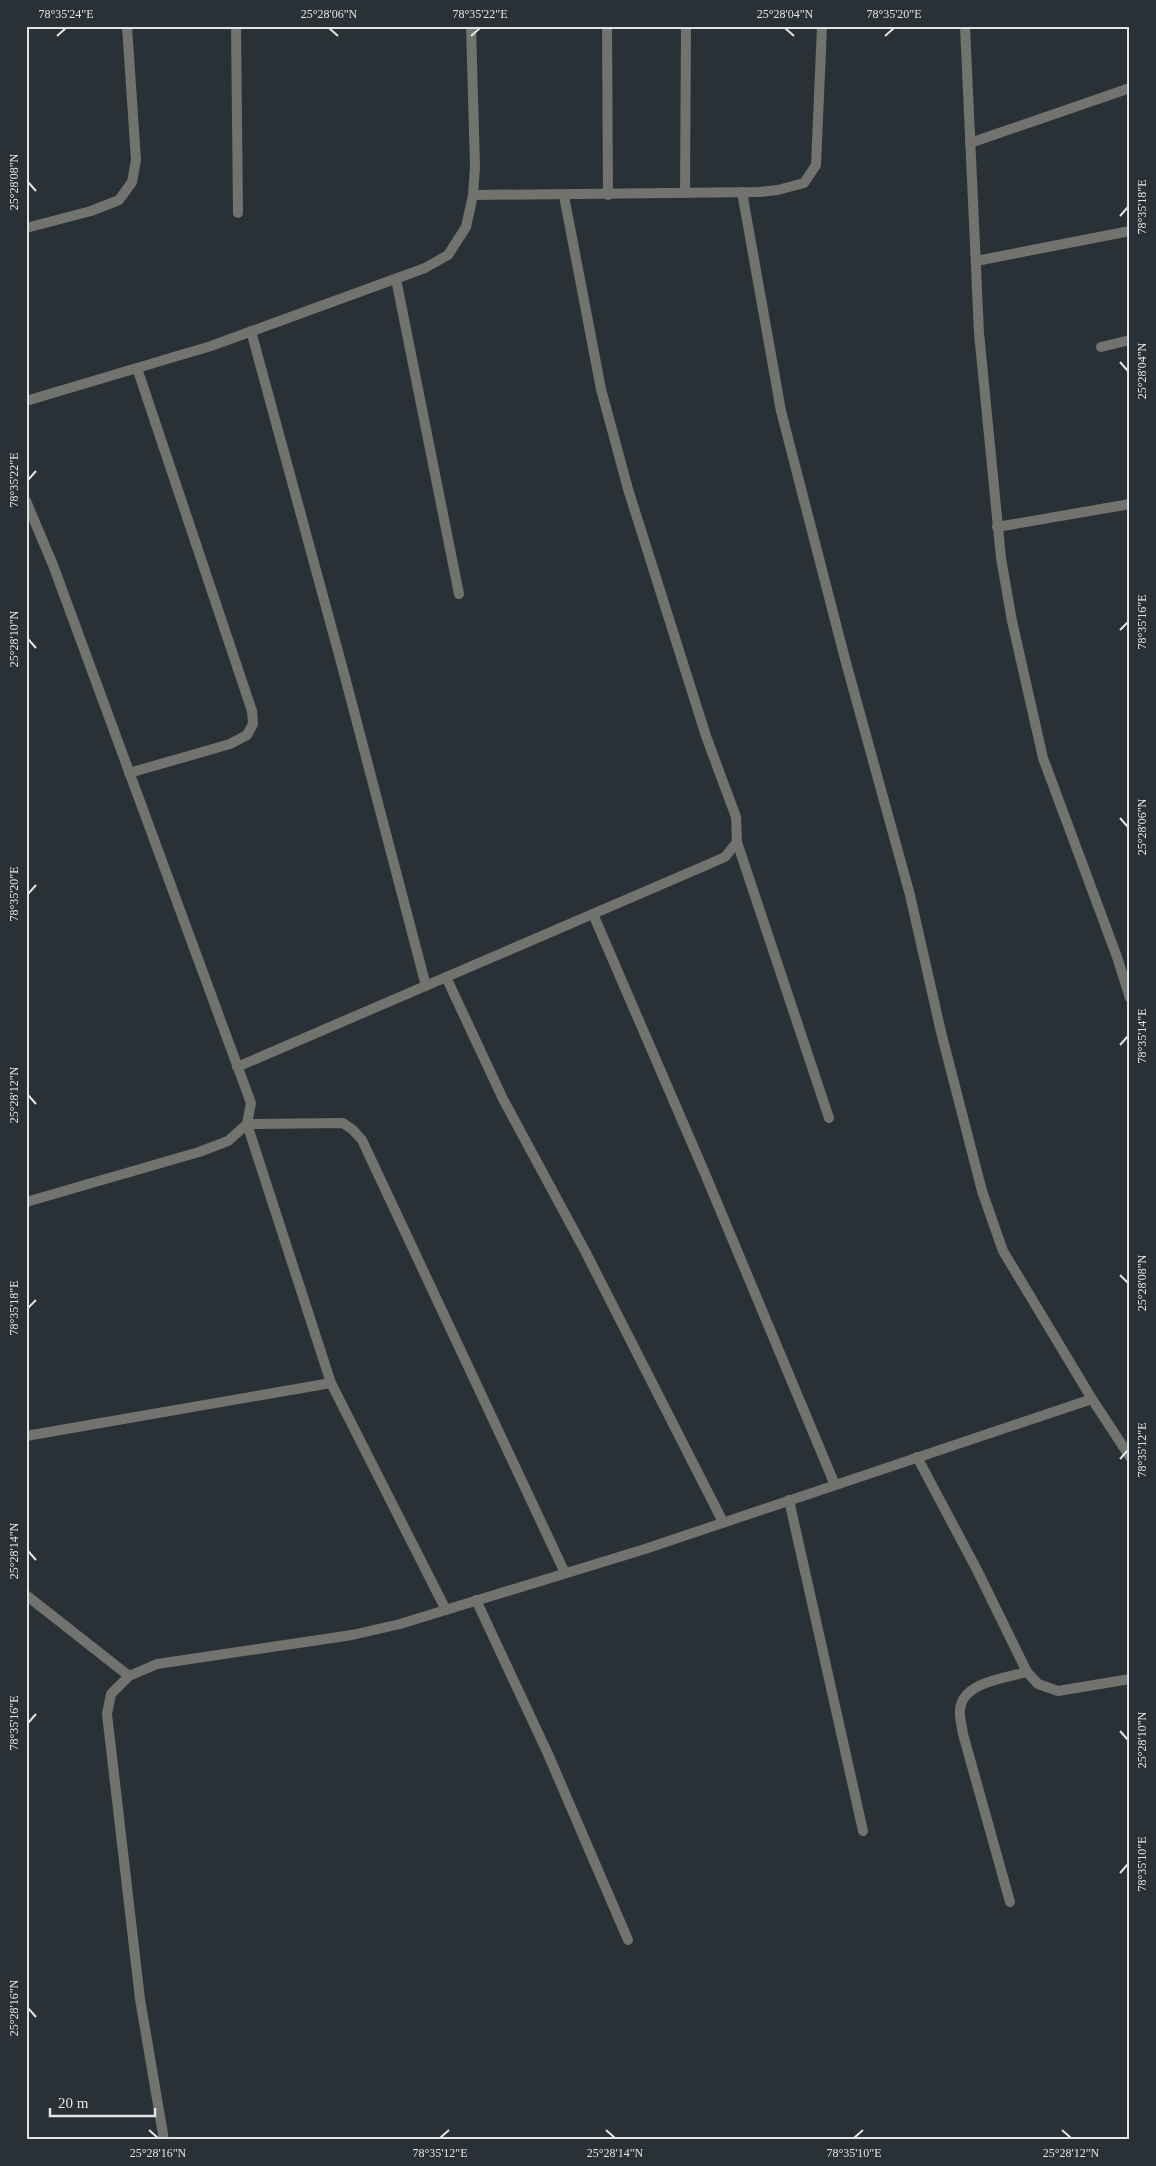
<svg xmlns="http://www.w3.org/2000/svg" width="1156" height="2166" font-family="Georgia,serif">
<style>
.lines{fill:none;stroke-linecap:round;stroke-linejoin:round}
.street{stroke:#72726e;stroke-width:10}
.ticks{fill:none;stroke:#dfe4e7;stroke-width:2}
.neatline{fill:none;stroke:#dfe4e7;stroke-width:2}
.ticks-label{font-size:12px;text-anchor:middle;fill:#dfe4e7}
</style>
<rect width="100%" height="100%" fill="#2a3136"/>
<g class="lines">
<g class="street">
<polyline points="236,26 238,213"/>
<polyline points="607,26 608,195"/>
<polyline points="965,26 979,333 1001,558 1012,621 1043,758 1117,957 1130,998"/>
<polyline points="970,143 1130,88"/>
<polyline points="742,192 781,411 845,659 910,895 941,1032 982,1191 1003,1251 1092,1399 1130,1457"/>
<polyline points="685,193 686,26"/>
<polyline points="473,195 759,192 778,190 804,183 816,165 822,26"/>
<polyline points="26,228 91,211 119,200 132,182 136,160 127,26"/>
<polyline points="976,261 1130,231"/>
<polyline points="396,279 459,594"/>
<polyline points="251,331 345,677 426,986"/>
<polyline points="1101,347 1130,340"/>
<polyline points="26,401 211,346 425,268 448,255 466,227 473,195 475,167 471,26"/>
<polyline points="26,501 53,565 251,1103 247,1124 228,1141 199,1152 26,1202"/>
<polyline points="997,527 1130,504"/>
<polyline points="129,773 230,744 247,735 253,724 252,711 137,368"/>
<polyline points="737,842 829,1118"/>
<polyline points="593,914 703,1169 835,1485"/>
<polyline points="446,977 503,1099 585,1251 723,1522"/>
<polyline points="237,1067 702,867 725,857 737,842 736,817 706,736 628,489 601,389 564,196"/>
<polyline points="26,1436 331,1383"/>
<polyline points="917,1457 977,1570 1027,1672 1038,1684 1058,1691 1130,1679"/>
<polyline points="789,1500 863,1831"/>
<polyline points="26,1595 129,1676"/>
<polyline points="476,1600 548,1754 628,1940"/>
<polyline points="446,1610 331,1383 247,1124 343,1123 353,1130 362,1140 565,1573"/>
<path d="M1010 1902 963 1734C962 1726 959 1717 960 1710 962 1682 1006 1678 1027 1672"/>
<polyline points="164,2140 140,1999 107,1714 111,1694 129,1676 157,1664 352,1635 400,1624 645,1549 1092,1399"/>
</g>
</g>
<path class="ticks" d="M329 28 338 36M785 28 794 36M57 36 66 28M471 36 480 28M885 36 894 28M28 182 36 191M1120 216 1128 207M1120 362 1128 371M28 480 36 471M1120 630 1128 622M28 639 36 648M1120 818 1128 827M28 894 36 885M1120 1045 1128 1036M28 1095 36 1104M1120 1275 1128 1283M28 1308 36 1300M1120 1459 1128 1450M28 1551 36 1560M28 1723 36 1714M1120 1731 1128 1740M1120 1873 1128 1864M28 2008 36 2017M149 2130 158 2138M606 2130 615 2138M1062 2130 1071 2138M440 2138 449 2130M854 2138 863 2130"/>
<rect width="1156" height="2166" fill="none" stroke="#2a3136" stroke-width="55"/>
<path d="M50 2108v8h105v-8" fill="none" stroke="#dfe4e7" stroke-width="2.5"/>
<text x="58" y="2108" font-size="15" fill="#dfe4e7" stroke="#2a3136" stroke-width="4" paint-order="stroke">20 m</text>
<rect x="28" y="28" width="1100" height="2110" class="neatline"/>
<g class="ticks-label">
<text x="66" y="18">78°35'24"E</text>
<text x="329" y="18">25°28'06"N</text>
<text x="480" y="18">78°35'22"E</text>
<text x="785" y="18">25°28'04"N</text>
<text x="894" y="18">78°35'20"E</text>
<text transform="translate(14 182) rotate(-90)" y="4">25°28'08"N</text>
<text transform="translate(1142 207) rotate(-90)" y="4">78°35'18"E</text>
<text transform="translate(1142 371) rotate(-90)" y="4">25°28'04"N</text>
<text transform="translate(14 480) rotate(-90)" y="4">78°35'22"E</text>
<text transform="translate(1142 622) rotate(-90)" y="4">78°35'16"E</text>
<text transform="translate(14 639) rotate(-90)" y="4">25°28'10"N</text>
<text transform="translate(1142 827) rotate(-90)" y="4">25°28'06"N</text>
<text transform="translate(14 894) rotate(-90)" y="4">78°35'20"E</text>
<text transform="translate(1142 1036) rotate(-90)" y="4">78°35'14"E</text>
<text transform="translate(14 1095) rotate(-90)" y="4">25°28'12"N</text>
<text transform="translate(1142 1283) rotate(-90)" y="4">25°28'08"N</text>
<text transform="translate(14 1308) rotate(-90)" y="4">78°35'18"E</text>
<text transform="translate(1142 1450) rotate(-90)" y="4">78°35'12"E</text>
<text transform="translate(14 1551) rotate(-90)" y="4">25°28'14"N</text>
<text transform="translate(14 1723) rotate(-90)" y="4">78°35'16"E</text>
<text transform="translate(1142 1740) rotate(-90)" y="4">25°28'10"N</text>
<text transform="translate(1142 1864) rotate(-90)" y="4">78°35'10"E</text>
<text transform="translate(14 2008) rotate(-90)" y="4">25°28'16"N</text>
<text x="158" y="2157">25°28'16"N</text>
<text x="440" y="2157">78°35'12"E</text>
<text x="615" y="2157">25°28'14"N</text>
<text x="854" y="2157">78°35'10"E</text>
<text x="1071" y="2157">25°28'12"N</text>
</g>
</svg>
